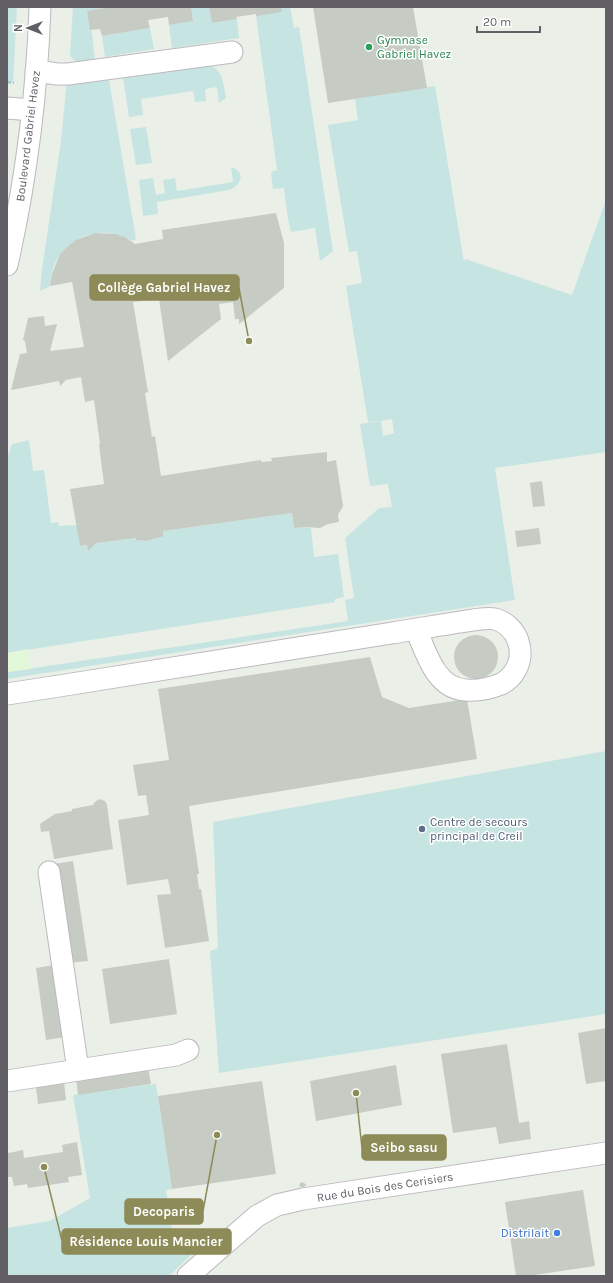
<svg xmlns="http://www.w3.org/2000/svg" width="613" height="1283" font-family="Karla,sans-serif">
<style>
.green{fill:#c6e5e2;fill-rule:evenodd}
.sand{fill:#e3f8d9}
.building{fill:#c6cbc3}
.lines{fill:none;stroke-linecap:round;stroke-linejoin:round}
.minor-casing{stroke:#bcb9bf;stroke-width:23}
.path{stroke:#a6c7cf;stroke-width:2.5;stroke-dasharray:4 2;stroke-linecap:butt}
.minor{stroke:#fff;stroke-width:21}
.leisure-dot{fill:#2e9e5b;stroke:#fff;stroke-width:1.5}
.service-dot{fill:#5c6f8a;stroke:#fff;stroke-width:1.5}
.shop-dot{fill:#3f7fe0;stroke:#fff;stroke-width:1.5}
.labels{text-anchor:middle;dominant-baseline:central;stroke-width:3;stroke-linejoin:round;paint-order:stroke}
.leisure-label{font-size:12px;fill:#27864d;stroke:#fff;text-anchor:start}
.street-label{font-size:12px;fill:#625e66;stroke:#fff}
.service-label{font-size:12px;fill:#4e5e75;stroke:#fff;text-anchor:start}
.shop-label{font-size:12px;fill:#366cbe;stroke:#fff;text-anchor:end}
.leader{fill:none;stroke:#8d8b58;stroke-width:1.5}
.callout-dot{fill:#8d8b58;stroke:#fff;stroke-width:1.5}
.callout{fill:#8d8b58;stroke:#8d8b58;stroke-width:1.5}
.callout-label{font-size:13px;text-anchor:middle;font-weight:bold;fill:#fff}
</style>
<rect width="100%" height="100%" fill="#eaefe7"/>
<g class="green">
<polygon points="7,7 17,7 13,83 7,82"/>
<polygon points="73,7 111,7 87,11 92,33 95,62 76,62 70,56"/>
<polygon points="191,7 209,7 212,23 237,19 239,38 172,48 169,25 193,21"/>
<polygon points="281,7 290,7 294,28 299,27 333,251 320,261 315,228 291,232 288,219 284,188 273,189 271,172 277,170 256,16"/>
<polygon points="150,28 154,49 105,57 102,36"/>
<path d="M210 65C224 72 223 84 226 98L219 103 217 87 205 89 206 101 195 102 193 91 141 99 143 115 129 117 123 78Z"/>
<path d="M67 80 91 82 109 80 136 239 132 241C109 226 75 232 59 256 53 265 51 275 50 286L40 291 42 269 61 141Z"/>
<path d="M435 86 464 262 465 259 572 295 606 200V452L495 468 515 600 7 679V672L348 621 345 600 354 598 345 538 379 508 392 507 388 484 370 486 360 424 379 421 368 422 346 286 362 283 357 251 349 252 328 125 358 120 355 99ZM392 419 394 433 383 436 381 421Z"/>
<polygon points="146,127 152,163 136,165 130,129"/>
<path d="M231 167C246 172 242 185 229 190L157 202 158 214 143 216 139 180 153 178 156 195 165 193 163 180 175 178 177 191 233 182Z"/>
<polygon points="29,440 33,471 44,470 51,523 58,522 59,526 77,525 80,546 87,545 88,550 96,543 136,538 136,540 146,541 161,537 163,535 163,531 292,513 294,528 306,527 311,528 314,557 338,554 344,597 335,599 335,602 7,653 7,459 12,444"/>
<polygon points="606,751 606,1014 219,1073 210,951 218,948 213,822"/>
<polygon points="156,1084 172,1189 166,1190 175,1251 196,1250 169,1276 7,1276 7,1228 50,1221 90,1198 73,1095"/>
</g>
<polygon class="sand" points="28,649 31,669 7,672 7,653"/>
<g class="building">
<polygon points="111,7 191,7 193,21 169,25 168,17 148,20 150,28 102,36 100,29 90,30 87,11"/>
<polygon points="209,7 281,7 282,12 256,16 256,14 236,17 237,19 212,23"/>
<polygon points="313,7 413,7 427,88 328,103"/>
<polygon points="276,213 284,243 284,288 239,324 239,319 235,319 233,302 219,304 221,319 168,361 159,299 133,302 148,392 145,393 152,437 155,436 161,476 261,460 261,462 272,461 271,458 327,452 327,462 336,460 343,506 338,515 339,522 328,524 320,528 306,527 294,528 292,513 163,531 163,536 161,537 146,541 136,540 136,538 96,543 88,551 87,545 80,546 70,489 104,484 99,445 100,444 94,400 85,402 81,377 66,380 60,386 59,381 11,390 20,354 27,353 25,341 23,340 28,318 44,316 45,326 57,324 50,351 84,347 72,282 50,286 52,274 60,254 68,246 76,240 95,233 116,234 125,237 135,244 163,239 162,230"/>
<polygon points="542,481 545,506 533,507 530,483"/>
<polygon points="539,528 541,544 517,547 515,531"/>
<circle cx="476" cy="657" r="22"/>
<polygon points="370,657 382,697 409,708 467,699 477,759 189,806 199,874 197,874 199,889 201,889 209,941 165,948 157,895 171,894 168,879 127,885 118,820 149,815 146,795 138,796 133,765 169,760 158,689"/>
<polygon points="99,799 105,801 107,805 113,849 54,859 49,831 41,832 40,824 55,814 72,811 72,809 93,805 94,803"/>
<polygon points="73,861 88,961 69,963 54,864"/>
<polygon points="169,959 177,1014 110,1024 102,969"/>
<polygon points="54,965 65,1037 46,1040 36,968"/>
<polygon points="606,1028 606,1081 586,1084 578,1033"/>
<polygon points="507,1044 519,1123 529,1121 531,1139 499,1144 496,1127 453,1133 441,1054"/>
<polygon points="396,1065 402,1105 316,1121 310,1081"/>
<polygon points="148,1066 151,1084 78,1095 76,1077"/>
<polygon points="262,1081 276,1174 172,1189 158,1096"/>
<polygon points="64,1082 66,1100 38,1104 36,1087"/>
<polygon points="77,1142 82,1175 68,1177 69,1182 28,1188 27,1184 14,1186 12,1177 7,1177 7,1151 9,1153 23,1150 24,1158 63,1152 62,1145"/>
<polygon points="301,1182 306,1184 304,1188 299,1186"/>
<polygon points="583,1190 595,1266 528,1276 516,1276 505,1202"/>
</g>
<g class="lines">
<g class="minor-casing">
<g id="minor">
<polyline points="36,71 57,74 68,74 232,52"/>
<polyline points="7,108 32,110"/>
<path d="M7 265C26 181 37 93 40 7"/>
<path d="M7 694 59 686C170 668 281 651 392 633 415 629 437 626 460 622 471 621 484 617 495 619 517 625 527 652 515 671 512 676 507 681 501 684 491 688 477 691 466 690 436 689 426 653 416 629"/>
<polyline points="49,872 78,1070"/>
<polyline points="7,1081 176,1055 188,1050"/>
<polyline points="188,1276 257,1216 277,1205 303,1199 606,1153"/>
</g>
</g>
<polyline class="path" points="7,82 14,83"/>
<use href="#minor" class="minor"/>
</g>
<circle class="leisure-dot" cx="369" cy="47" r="4"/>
<circle class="service-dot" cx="422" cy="829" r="4"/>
<circle class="shop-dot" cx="557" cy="1233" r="4"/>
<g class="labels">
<g class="leisure-label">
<text x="377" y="40">Gymnase<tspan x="377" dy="14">Gabriel Havez</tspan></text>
</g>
<g class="street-label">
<text transform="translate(28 136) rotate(-83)">Boulevard Gabriel Havez</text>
<text transform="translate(385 1187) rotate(-9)">Rue du Bois des Cerisiers</text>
</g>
<g class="service-label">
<text x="430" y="822">Centre de secours<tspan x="430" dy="14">principal de Creil</tspan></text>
</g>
<g class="shop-label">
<text x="549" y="1233">Distrilait</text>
</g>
</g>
<path class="leader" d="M249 341L239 288M356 1093L362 1148M217 1135L203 1211M44 1167L62 1241"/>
<g class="callout-dot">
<circle cx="249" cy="341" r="4"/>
<circle cx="356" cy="1093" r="4"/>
<circle cx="217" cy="1135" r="4"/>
<circle cx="44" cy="1167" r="4"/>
</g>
<g class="callout">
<rect x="90" y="275" width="149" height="25" rx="4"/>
<rect x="362" y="1135" width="84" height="25" rx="4"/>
<rect x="125" y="1199" width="78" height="25" rx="4"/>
<rect x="62" y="1229" width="169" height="25" rx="4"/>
</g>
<g class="callout-label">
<text x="164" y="292">Collège Gabriel Havez</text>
<text x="404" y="1152">Seibo sasu</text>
<text x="164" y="1216">Decoparis</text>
<text x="146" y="1246">Résidence Louis Mancier</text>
</g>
<rect width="613" height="1283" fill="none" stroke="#625e66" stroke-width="16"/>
<g transform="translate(28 28) rotate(270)" stroke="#ffffff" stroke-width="3" paint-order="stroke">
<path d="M0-3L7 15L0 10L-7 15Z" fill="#625e66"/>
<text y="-6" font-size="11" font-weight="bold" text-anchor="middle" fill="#625e66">N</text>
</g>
<path d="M477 26v6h63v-6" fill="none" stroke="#625e66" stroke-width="2"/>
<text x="483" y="26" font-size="12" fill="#625e66" stroke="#ffffff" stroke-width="3" paint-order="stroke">20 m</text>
</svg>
